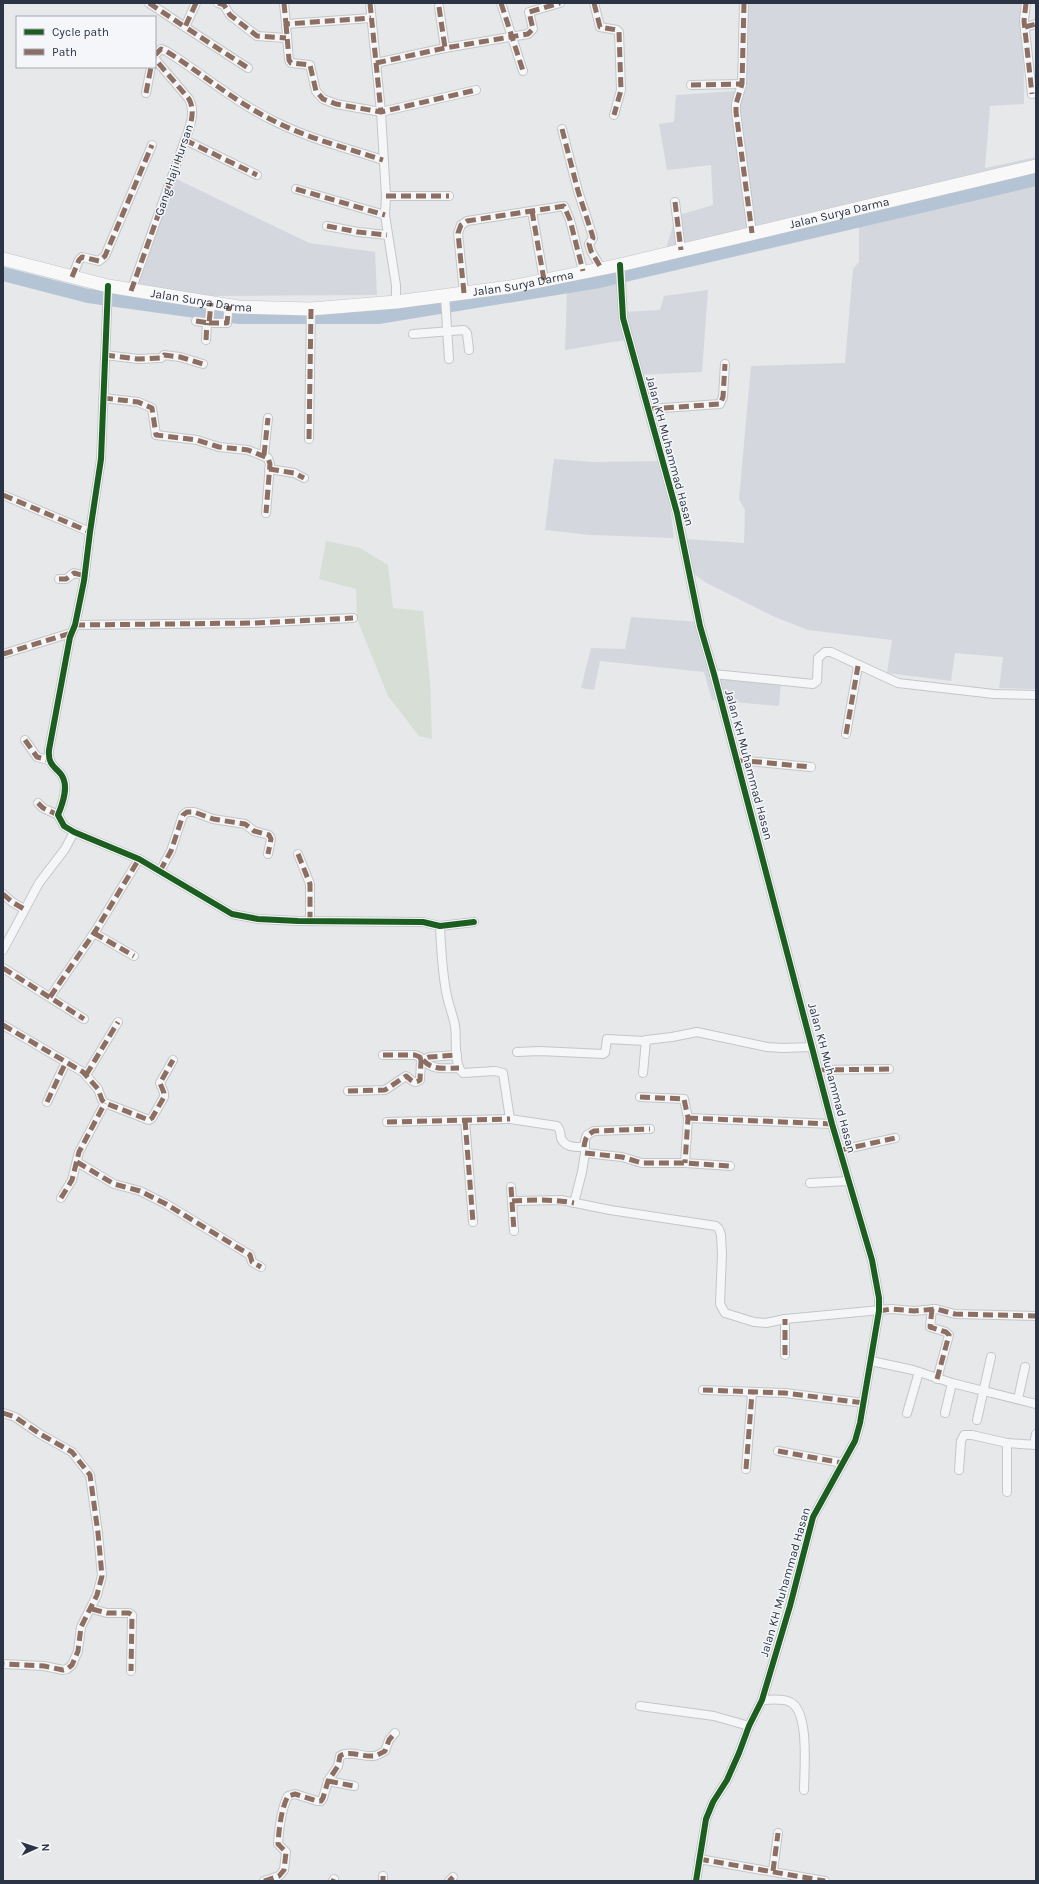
<svg xmlns="http://www.w3.org/2000/svg" width="1039" height="1884" font-family="Karla,sans-serif">
<style>
.built{fill:#d4d7dd}
.green{fill:#d6ded6}
.lines{fill:none;stroke-linecap:round;stroke-linejoin:round}
.river{stroke:#b4c4d5;stroke-width:14}
.minor-casing{stroke:#c4c6c8;stroke-width:10}
.primary-casing{stroke:#c2c5c8;stroke-width:14}
.minor{stroke:#f5f6f7;stroke-width:8}
.primary{stroke:#f8f8f8;stroke-width:13}
.quiet{stroke:#8d6e63;stroke-width:5;stroke-dasharray:10 5;stroke-linecap:butt}
.cycleway-casing{stroke:#f4f6f9;stroke-width:8}
.cycleway{stroke:#1b5e20;stroke-width:6}
.labels{text-anchor:middle;dominant-baseline:central;stroke-width:3;stroke-linejoin:round;paint-order:stroke}
.street-label{font-size:12px;fill:#2b3445;stroke:#f4f6f9}
</style>
<rect width="100%" height="100%" fill="#e6e8ea"/>
<g class="built">
<polygon points="747,3 1023,3 1024,104 990,106 985,168 1036,157 1036,689 999,688 1003,657 955,653 951,681 887,673 892,640 808,630 775,617 705,582 689,570 685,539 744,543 745,510 739,499 751,366 845,363 853,269 859,262 859,226 658,274 676,216 713,205 711,165 667,170 659,124 674,122 676,95 736,91 747,67"/>
<polygon points="170,176 309,243 375,252 377,295 198,296 131,282"/>
<polygon points="619,280 623,312 660,310 664,296 708,290 702,372 634,375 625,340 565,350 567,287"/>
<polygon points="554,459 594,462 661,461 668,489 674,538 591,535 545,530"/>
<polygon points="631,617 700,622 712,671 781,683 779,706 712,700 704,672 600,661 594,690 581,688 591,648 625,649"/>
</g>
<polygon class="green" points="326,541 360,548 388,565 393,608 423,611 430,681 432,739 419,736 388,696 357,619 356,589 319,579"/>
<g class="lines">
<polyline class="river" points="3,274 88,296 239,317 378,317 599,281 1036,179"/>
<g class="minor-casing">
<g id="minor">
<polyline points="149,3 185,27"/>
<polyline points="196,3 185,27 248,68"/>
<polyline points="218,3 224,5 230,15 257,36 286,38"/>
<polyline points="284,3 286,24 371,18"/>
<polyline points="370,3 381,112 386,196 385,215 396,285 396,302"/>
<polyline points="501,3 523,71"/>
<polyline points="594,3 600,27 617,30 619,32 621,90 614,115"/>
<polyline points="744,3 742,84 736,104 736,112 752,233"/>
<polyline points="1026,3 1024,21 1032,94"/>
<polyline points="439,7 445,48"/>
<polyline points="286,24 289,60 291,63 310,65 316,91 323,99 336,104 381,112 476,90"/>
<polyline points="1025,27 1036,24"/>
<path d="M155 55 161 49 166 51C203 74 236 103 276 122 310 139 347 148 383 160"/>
<polyline points="376,63 445,48 528,34 533,29 529,12 560,3"/>
<polyline points="691,85 742,84"/>
<polyline points="146,93 151,67"/>
<polyline points="562,129 578,191 592,234 593,238 589,244 591,251 601,268"/>
<polyline points="185,140 257,175"/>
<polyline points="296,189 385,215"/>
<polyline points="386,196 449,196"/>
<polyline points="675,202 681,250"/>
<polyline points="532,211 544,280"/>
<polyline points="327,226 358,232 387,235"/>
<polyline points="620,265 623,318 677,513 700,626 714,674 832,1124 872,1260 879,1298 879,1311 860,1423 855,1441 813,1517 790,1606 762,1700 749,1726 739,1753 727,1780 713,1802 706,1819 696,1881"/>
<polyline points="72,277 79,260 82,257 99,261 105,256 152,145"/>
<path d="M108 286 101 459 90 532 84 581 75 625 70 637 49 750C48 762 52 765 60 773 70 784 63 803 58 815L64 826 74 832 139 859 232 914 258 919 298 921 423 922 440 926 474 922"/>
<path d="M131 291 185 140C190 127 196 112 189 99L155 59"/>
<polyline points="464,293 458,233 461,225 467,221 564,206 570,220 583,271"/>
<polyline points="445,296 449,359"/>
<polyline points="196,321 209,323 211,303"/>
<polyline points="209,323 227,323 229,306"/>
<polyline points="413,334 464,330 467,333 469,350"/>
<polyline points="206,340 207,323"/>
<polyline points="105,355 138,359 161,358 164,355 180,357 203,364"/>
<polyline points="103,398 138,402 152,408 156,435 197,440 219,447 248,450 268,458 270,464 266,513"/>
<polyline points="649,409 720,404 723,397 725,364"/>
<polyline points="309,439 311,309"/>
<polyline points="264,455 268,418"/>
<polyline points="269,469 294,473 304,478"/>
<polyline points="3,495 90,532"/>
<polyline points="59,579 66,579 74,573 85,576"/>
<polyline points="75,625 253,623 353,618"/>
<polyline points="3,654 71,633"/>
<polyline points="714,674 813,684 817,681 818,658 825,652 831,652 898,683 994,694 1036,695"/>
<polyline points="846,734 858,666"/>
<polyline points="25,740 37,757 49,760"/>
<polyline points="737,760 811,767"/>
<polyline points="38,803 43,808 58,815"/>
<polyline points="298,854 310,884 310,921"/>
<polyline points="160,871 171,851 183,815 187,812 194,812 213,819 245,824 254,831 269,835 271,839 268,854"/>
<polyline points="3,894 12,902 24,909"/>
<path d="M440 926C441 949 442 973 447 996 449 1006 453 1015 455 1026 457 1037 453 1066 463 1073L495 1071 503 1073 510 1119"/>
<polyline points="94,933 134,956"/>
<polyline points="3,950 39,883 65,849 74,832"/>
<polyline points="3,968 84,1019"/>
<polyline points="50,997 96,930 139,859"/>
<polyline points="3,1025 83,1072 98,1089 102,1100 105,1103 149,1120 152,1118 164,1097 164,1093 160,1083 173,1060"/>
<polyline points="517,1052 540,1051 603,1054 605,1053 607,1039 645,1041"/>
<polyline points="383,1055 415,1055 420,1057 421,1061"/>
<path d="M423 1060C433 1071 445 1068 459 1068"/>
<polyline points="819,1070 889,1069"/>
<polyline points="643,1073 646,1040 672,1037 697,1032 767,1047 783,1048 812,1047"/>
<polyline points="86,1075 118,1022"/>
<path d="M348 1091 385 1090 406 1076C411 1079 413 1085 420 1080L421 1061 429 1057 457 1055"/>
<polyline points="640,1097 684,1099 688,1118 685,1163"/>
<polyline points="47,1102 66,1062"/>
<polyline points="688,1118 832,1124"/>
<polyline points="465,1120 473,1222"/>
<path d="M387 1122 510 1119 557 1126C561 1130 560 1133 561 1138 565 1148 576 1147 584 1147"/>
<polyline points="841,1150 895,1138"/>
<polyline points="585,1153 622,1157 642,1163 685,1163 730,1166"/>
<polyline points="77,1162 114,1184 140,1191 166,1204 250,1255 252,1262 261,1267"/>
<polyline points="810,1183 849,1181"/>
<polyline points="511,1187 514,1231"/>
<polyline points="61,1198 72,1180 79,1152 105,1103"/>
<polyline points="512,1201 561,1200 610,1210 716,1226 719,1229 721,1235 722,1254 720,1304 725,1313 754,1322 766,1323 785,1319 891,1309 914,1311 936,1309 955,1314 1036,1316"/>
<polyline points="574,1203 582,1172 585,1153 585,1140 587,1135 594,1131 650,1129"/>
<polyline points="932,1309 930,1327 946,1332 949,1335 937,1379"/>
<polyline points="785,1355 785,1319"/>
<polyline points="871,1361 913,1370 952,1383 1036,1404"/>
<polyline points="703,1390 785,1393 864,1403"/>
<polyline points="1018,1399 1025,1367"/>
<polyline points="3,1413 15,1417 40,1434 72,1452 90,1475 98,1533 102,1576 97,1595 81,1627 78,1651 72,1665 67,1669 63,1670 44,1666 3,1664"/>
<polyline points="907,1413 919,1372"/>
<polyline points="945,1413 952,1383"/>
<polyline points="977,1420 991,1357"/>
<polyline points="1034,1445 1036,1434"/>
<polyline points="778,1451 843,1463"/>
<polyline points="746,1469 752,1393"/>
<polyline points="959,1470 961,1441 964,1435 972,1435 1007,1443 1036,1445"/>
<polyline points="1007,1492 1007,1443"/>
<polyline points="92,1609 107,1613 129,1613 132,1615 131,1671"/>
<path d="M762 1700C771 1700 782 1698 790 1702 810 1711 804 1771 804 1790"/>
<polyline points="640,1706 714,1716 749,1726"/>
<polyline points="328,1781 354,1786"/>
<polyline points="699,1859 825,1881"/>
<polyline points="773,1871 778,1833"/>
<polyline points="383,1876 383,1881"/>
<path d="M264 1881 279 1876 284 1870 286 1852 278 1844C279 1829 281 1809 288 1796L295 1794 317 1801H321L323 1798 328 1781 338 1766 340 1756C349 1750 362 1757 373 1756 377 1756 381 1753 385 1751L389 1740 395 1733"/>
<polyline points="333,1881 334,1879"/>
<polyline points="449,1881 453,1877"/>
</g>
</g>
<g class="primary-casing">
<g id="primary">
<path id="s1" d="M3 259 108 286 238 307 311 309 396 302 510 287 620 265 1036 166"/>
</g>
</g>
<use href="#minor" class="minor"/>
<use href="#primary" class="primary"/>
<g class="quiet">
<polyline points="149,3 185,27"/>
<polyline points="196,3 185,27 248,68"/>
<polyline points="218,3 224,5 230,15 257,36 286,38"/>
<polyline points="284,3 286,24 371,18"/>
<polyline points="370,3 381,112"/>
<polyline points="501,3 523,71"/>
<polyline points="594,3 600,27 617,30 619,32 621,90 614,115"/>
<polyline points="744,3 742,84 736,104 736,112 752,233"/>
<polyline points="1026,3 1024,21 1032,94"/>
<polyline points="439,7 445,48"/>
<polyline points="286,24 289,60 291,63 310,65 316,91 323,99 336,104 381,112 476,90"/>
<polyline points="1025,27 1036,24"/>
<path d="M155 55 161 49 166 51C203 74 236 103 276 122 310 139 347 148 383 160"/>
<polyline points="376,63 445,48 528,34 533,29 529,12 560,3"/>
<polyline points="691,85 742,84"/>
<polyline points="146,93 151,67"/>
<polyline points="562,129 578,191 592,234 593,238 589,244 591,251 601,268"/>
<polyline points="185,140 257,175"/>
<polyline points="296,189 385,215"/>
<polyline points="386,196 449,196"/>
<polyline points="675,202 681,250"/>
<polyline points="532,211 544,280"/>
<polyline points="327,226 358,232 387,235"/>
<polyline points="72,277 79,260 82,257 99,261 105,256 152,145"/>
<path d="M131 291 185 140C190 127 196 112 189 99L155 59"/>
<polyline points="464,293 458,233 461,225 467,221 564,206 570,220 583,271"/>
<polyline points="196,321 209,323 211,303"/>
<polyline points="209,323 227,323 229,306"/>
<polyline points="206,340 207,323"/>
<polyline points="105,355 138,359 161,358 164,355 180,357 203,364"/>
<polyline points="103,398 138,402 152,408 156,435 197,440 219,447 248,450 268,458 270,464 266,513"/>
<polyline points="649,409 720,404 723,397 725,364"/>
<polyline points="309,439 311,309"/>
<polyline points="264,455 268,418"/>
<polyline points="269,469 294,473 304,478"/>
<polyline points="3,495 90,532"/>
<polyline points="59,579 66,579 74,573 85,576"/>
<polyline points="75,625 253,623 353,618"/>
<polyline points="3,654 71,633"/>
<polyline points="846,734 858,666"/>
<polyline points="25,740 37,757 49,760"/>
<polyline points="737,760 811,767"/>
<polyline points="38,803 43,808 58,815"/>
<polyline points="298,854 310,884 310,921"/>
<polyline points="160,871 171,851 183,815 187,812 194,812 213,819 245,824 254,831 269,835 271,839 268,854"/>
<polyline points="3,894 12,902 24,909"/>
<polyline points="94,933 134,956"/>
<polyline points="3,968 84,1019"/>
<polyline points="50,997 96,930 139,859"/>
<polyline points="3,1025 83,1072 98,1089 102,1100 105,1103 149,1120 152,1118 164,1097 164,1093 160,1083 173,1060"/>
<polyline points="383,1055 415,1055 420,1057 421,1061"/>
<path d="M423 1060C433 1071 445 1068 459 1068"/>
<polyline points="819,1070 889,1069"/>
<polyline points="86,1075 118,1022"/>
<path d="M348 1091 385 1090 406 1076C411 1079 413 1085 420 1080L421 1061 429 1057 457 1055"/>
<polyline points="640,1097 684,1099 688,1118 685,1163"/>
<polyline points="47,1102 66,1062"/>
<polyline points="688,1118 832,1124"/>
<polyline points="465,1120 473,1222"/>
<polyline points="387,1122 510,1119"/>
<path d="M584 1147C585 1138 587 1135 594 1131L650 1129"/>
<polyline points="841,1150 895,1138"/>
<polyline points="585,1153 622,1157 642,1163 685,1163 730,1166"/>
<polyline points="77,1162 114,1184 140,1191 166,1204 250,1255 252,1262 261,1267"/>
<polyline points="511,1187 514,1231"/>
<polyline points="61,1198 72,1180 79,1152 105,1103"/>
<path d="M512 1201C533 1200 554 1199 574 1203"/>
<polyline points="932,1309 930,1327 946,1332 949,1335 937,1379"/>
<polyline points="879,1311 891,1309 914,1311 936,1309 955,1314 1036,1316"/>
<polyline points="785,1355 785,1319"/>
<polyline points="703,1390 785,1393 864,1403"/>
<polyline points="3,1413 15,1417 40,1434 72,1452 90,1475 98,1533 102,1576 97,1595 81,1627 78,1651 72,1665 67,1669 63,1670 44,1666 3,1664"/>
<polyline points="778,1451 843,1463"/>
<polyline points="746,1469 752,1393"/>
<polyline points="92,1609 107,1613 129,1613 132,1615 131,1671"/>
<polyline points="328,1781 354,1786"/>
<polyline points="699,1859 825,1881"/>
<polyline points="773,1871 778,1833"/>
<polyline points="383,1876 383,1881"/>
<path d="M264 1881 279 1876 284 1870 286 1852 278 1844C279 1829 281 1809 288 1796L295 1794 317 1801H321L323 1798 328 1781 338 1766 340 1756C349 1750 362 1757 373 1756 377 1756 381 1753 385 1751L389 1740 395 1733"/>
<polyline points="333,1881 334,1879"/>
<polyline points="449,1881 453,1877"/>
</g>
<g class="cycleway-casing">
<g id="cycleway">
<polyline points="620,265 623,318 677,513 700,626 714,674 832,1124 872,1260 879,1298 879,1311 860,1423 855,1441 813,1517 790,1606 762,1700 749,1726 739,1753 727,1780 713,1802 706,1819 696,1881"/>
<path d="M108 286 101 459 90 532 84 581 75 625 70 637 49 750C48 762 52 765 60 773 70 784 63 803 58 815L64 826 74 832 139 859 232 914 258 919 298 921 423 922 440 926 474 922"/>
</g>
</g>
<use href="#cycleway" class="cycleway"/>
</g>
<g class="labels">
<g class="street-label">
<text transform="translate(174 170) rotate(-71)">Gang Haji Hursan</text>
<text stroke="none"><textPath href="#s1" startOffset="851">Jalan Surya Darma</textPath></text>
<text stroke="none"><textPath href="#s1" startOffset="527">Jalan Surya Darma</textPath></text>
<text stroke="none"><textPath href="#s1" startOffset="203">Jalan Surya Darma</textPath></text>
<text transform="translate(670 451) rotate(75)">Jalan KH Muhammad Hasan</text>
<text transform="translate(749 765) rotate(75)">Jalan KH Muhammad Hasan</text>
<text transform="translate(832 1078) rotate(75)">Jalan KH Muhammad Hasan</text>
<text transform="translate(785 1582) rotate(-74)">Jalan KH Muhammad Hasan</text>
</g>
</g>
<rect width="1039" height="1884" fill="none" stroke="#2b3445" stroke-width="8"/>
<rect x="16" y="16" width="140" height="52" fill="#f4f6f9" stroke="#a4a8b1"/>
<rect x="24" y="29" width="20" height="6" fill="#1b5e20" stroke="#a4a8b1"/>
<text x="52" y="36" font-size="12" fill="#2b3445">Cycle path</text>
<rect x="24" y="49" width="20" height="6" fill="#8d6e63" stroke="#a4a8b1"/>
<text x="52" y="56" font-size="12" fill="#2b3445">Path</text>
<g transform="translate(36 1848) rotate(87)" stroke="#f4f6f9" stroke-width="3" paint-order="stroke">
<path d="M0-3L7 15L0 10L-7 15Z" fill="#2b3445"/>
<text y="-6" font-size="11" font-weight="bold" text-anchor="middle" fill="#2b3445">N</text>
</g>
</svg>
